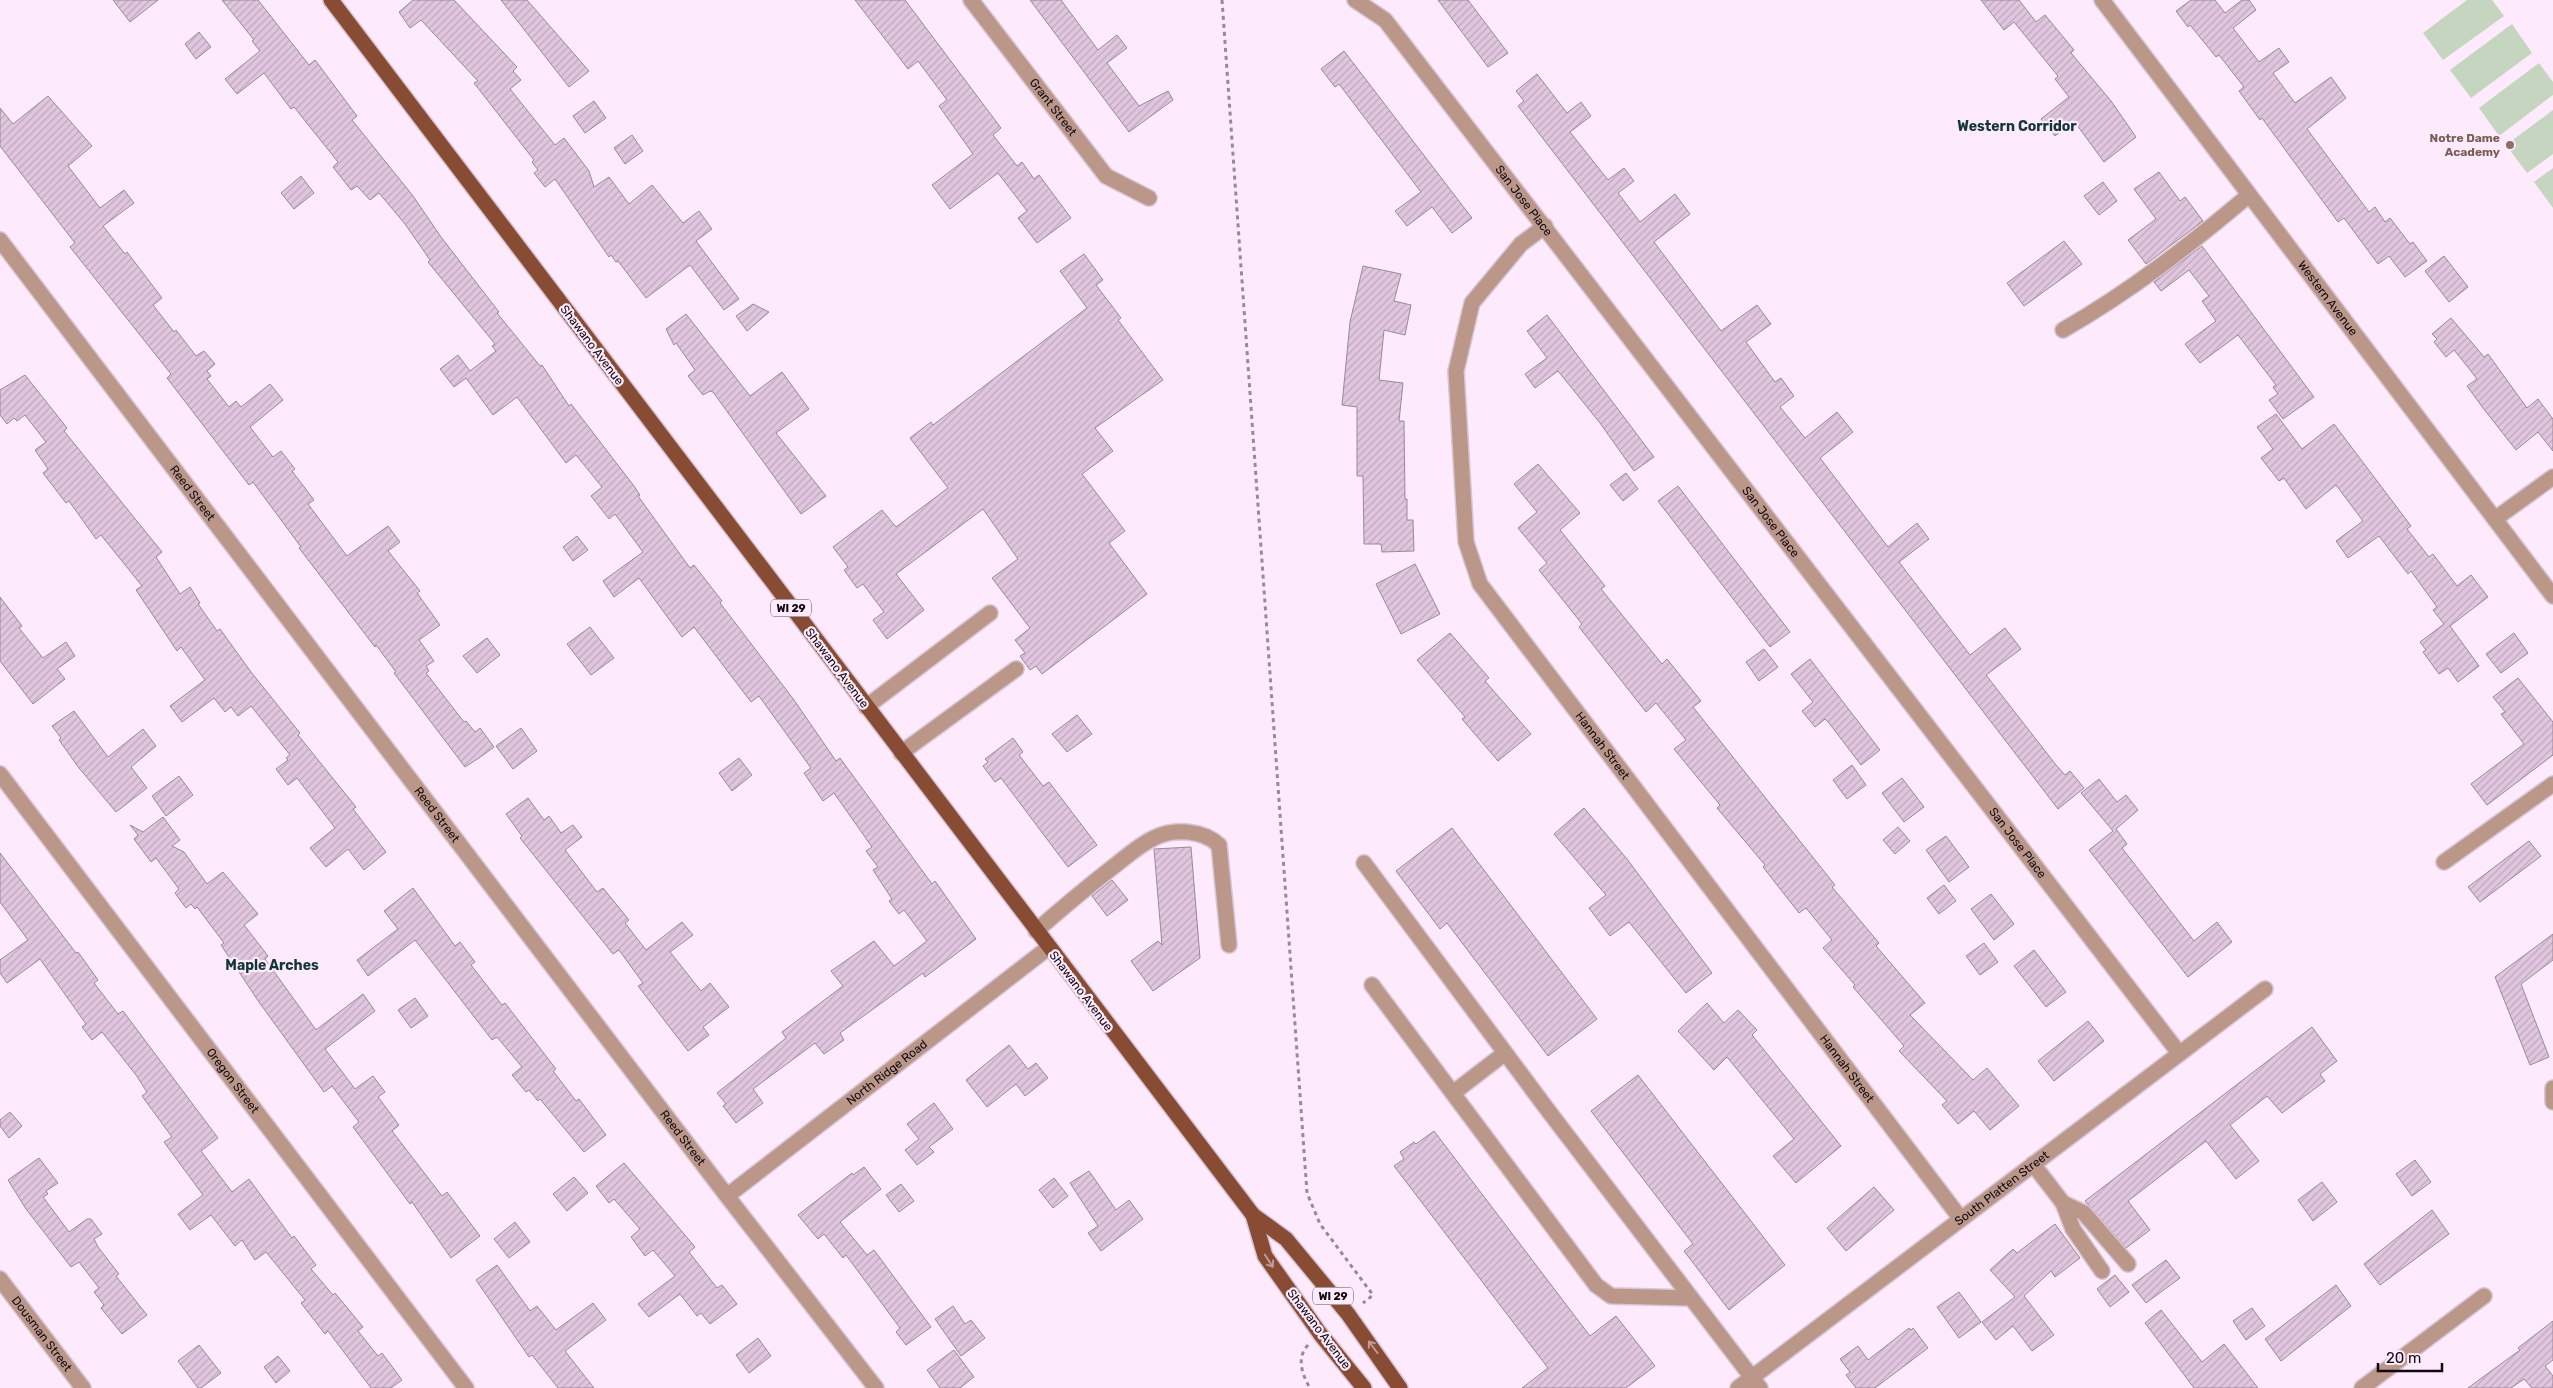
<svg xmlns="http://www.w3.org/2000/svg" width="2553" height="1388" font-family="Rubik,sans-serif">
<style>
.garden{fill:#c5d5bf}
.building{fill:url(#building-hatch);stroke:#9a8898}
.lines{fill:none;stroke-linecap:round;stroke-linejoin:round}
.minor-casing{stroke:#d7c6d6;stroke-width:18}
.major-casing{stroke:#d7c6d6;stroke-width:18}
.path{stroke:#978996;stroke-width:3;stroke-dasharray:4 4;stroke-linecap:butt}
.minor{stroke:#bb978a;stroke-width:15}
.major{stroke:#884c35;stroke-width:15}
.oneway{stroke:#c29b98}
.education-dot{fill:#8d6e63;stroke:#fdeafc;stroke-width:2}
.labels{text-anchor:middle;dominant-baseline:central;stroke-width:4.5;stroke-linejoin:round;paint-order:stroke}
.shield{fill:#fdeafc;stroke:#574d57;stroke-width:1}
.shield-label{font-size:11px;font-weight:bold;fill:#100a10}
.street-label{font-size:12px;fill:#100a10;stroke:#fdeafc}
.education-label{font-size:12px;font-weight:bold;fill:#785e54;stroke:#fdeafc;text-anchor:end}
.neighbourhood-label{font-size:14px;font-weight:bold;fill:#133637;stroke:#fdeafc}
</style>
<defs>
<pattern id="building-hatch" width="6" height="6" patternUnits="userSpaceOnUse" patternTransform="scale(1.25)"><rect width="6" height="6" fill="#e0c6de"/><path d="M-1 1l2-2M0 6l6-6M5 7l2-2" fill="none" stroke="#bfa9bd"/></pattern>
</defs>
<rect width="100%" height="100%" fill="#fdeafc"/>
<g class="garden">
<polygon points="2467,0 2492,0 2504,16 2443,60 2423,33"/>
<polygon points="2512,24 2532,53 2471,98 2450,70"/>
<polygon points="2539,63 2553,82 2553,95 2499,136 2479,108"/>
<polygon points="2553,110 2553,154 2527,173 2506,145"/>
<polygon points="2553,168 2553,208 2534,182"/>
</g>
<g class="building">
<polygon points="113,0 158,0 130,22"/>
<polygon points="222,0 258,0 309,65 315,60 357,116 352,120 413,196 441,237 499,312 497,313 540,366 542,365 569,406 571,404 634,486 640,495 638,496 690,568 694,565 722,601 720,603 794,700 836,761 840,758 932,884 935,881 976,939 925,977 923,973 840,1033 844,1040 824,1054 815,1043 753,1089 763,1103 736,1123 723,1106 726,1104 717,1093 786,1038 782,1032 843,986 831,971 874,941 894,966 927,941 904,910 899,914 889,901 892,899 873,870 878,867 866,851 872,847 834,793 823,801 804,773 811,768 759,696 751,702 694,627 682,637 639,578 614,597 603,581 643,552 615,514 609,519 591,496 602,487 576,455 566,463 517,397 493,415 466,378 454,387 440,369 458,355 470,371 496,351 492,346 495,344 428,262 430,260 405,224 379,193 370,200 357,186 351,190 333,167 338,162 294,107 291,109 264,73 237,94 225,79 260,51 252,41 254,40"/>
<polygon points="413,0 454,0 517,67 513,71 521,80 510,89 555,145 564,138 589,171 594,187 609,177 629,204 652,185 683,223 699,211 712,229 696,241 739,299 724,310 690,265 646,298 618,261 616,262 611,255 609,257 555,179 545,187 534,173 538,170 532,162 534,160 474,83 478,81 421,20 410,28 399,12"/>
<polygon points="501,0 527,0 589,71 569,87"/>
<polygon points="855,0 905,0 1001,128 993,135 1017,166 1022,162 1034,179 1039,175 1071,218 1037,243 1018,218 1027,211 998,173 950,209 932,185 973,154 939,106 947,100 918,61 908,69"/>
<polygon points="1030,0 1061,0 1098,50 1117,35 1127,48 1107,63 1139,106 1168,91 1173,100 1129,132"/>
<polygon points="1438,0 1468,0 1508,53 1488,67"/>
<polygon points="1981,0 2019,0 2036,22 2045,15 2074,50 2071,53 2111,101 2136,137 2104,162 2074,121 2055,136 2041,119 2069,97 2055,79 2058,76 2014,22 2004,30"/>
<polygon points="2191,0 2215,0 2225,13 2242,0 2249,0 2256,10 2233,28 2259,62 2279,48 2289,62 2273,73 2295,103 2331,77 2346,98 2307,129 2369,212 2375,207 2385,222 2390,218 2410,244 2413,242 2427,261 2405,277 2389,256 2378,264 2344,218 2338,222 2262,118 2260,120 2239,91 2244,87 2219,55 2216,57 2190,25 2188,27 2176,11"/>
<polygon points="199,32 211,47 196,59 185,44"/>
<polygon points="1344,51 1472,218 1452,233 1432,207 1407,226 1395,211 1421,192 1339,84 1335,87 1321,69"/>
<polygon points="1537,74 1567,113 1581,102 1591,116 1570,132 1608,180 1624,168 1634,181 1618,193 1640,222 1675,194 1690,214 1654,242 1721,331 1757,305 1771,324 1746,342 1775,382 1781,378 1794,396 1780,407 1805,438 1837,412 1853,432 1820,458 1888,547 1917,523 1929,539 1899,562 1970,655 2005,628 2021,649 1986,675 2056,765 2065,775 2070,771 2084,788 2058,809 1518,106 1524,101 1516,91"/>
<polygon points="48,96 92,146 68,166 100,208 124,190 134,203 103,226 125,254 127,252 162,298 153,305 174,332 176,330 196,356 204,351 215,364 207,371 211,376 207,379 229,407 236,401 241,407 270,384 283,400 250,427 273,457 281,451 295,469 292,471 314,500 308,504 347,556 388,526 400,542 388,551 420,591 417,593 440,625 419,640 434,661 426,666 429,671 426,673 464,722 466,721 475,732 480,728 494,747 479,758 465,767 394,673 396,672 376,645 375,647 299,548 301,547 253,482 249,485 167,378 171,374 70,247 75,243 0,146 0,108 13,124"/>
<polygon points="594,101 606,118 585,133 573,116"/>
<polygon points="632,135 643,151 625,164 614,148"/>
<polygon points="2159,172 2180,201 2185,197 2203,221 2146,264 2128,240 2156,219 2134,189"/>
<polygon points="301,176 314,193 294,209 281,193"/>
<polygon points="2103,182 2117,201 2099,215 2084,196"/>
<polygon points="2064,241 2082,264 2024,306 2007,283"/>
<polygon points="2202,246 2314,397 2283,419 2269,400 2278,394 2273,387 2276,385 2238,335 2200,363 2185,344 2216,321 2202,301 2209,296 2189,270 2161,291 2154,282"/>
<polygon points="1084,254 1103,280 1096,285 1121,318 1118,320 1163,380 1095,428 1113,451 1082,474 1125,531 1109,543 1147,594 1042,674 1036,666 1030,670 1020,656 1025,653 1015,640 1030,628 992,578 1018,559 983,509 896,574 924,610 887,639 873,620 884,612 863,584 857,588 844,570 848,567 833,547 882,510 896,527 948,488 910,438 931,422 933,425 1087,308 1060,271"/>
<polygon points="2444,256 2468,287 2449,302 2425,271"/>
<polygon points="1363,266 1401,274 1394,301 1411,305 1405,335 1384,330 1379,380 1403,383 1399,421 1404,421 1405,499 1407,499 1407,520 1413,520 1414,551 1382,552 1381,544 1364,544 1363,476 1357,476 1357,407 1342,405 1350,322"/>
<polygon points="753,304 769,312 747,331 736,316"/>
<polygon points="686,314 750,396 782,372 809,409 776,433 826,496 801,514 713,392 710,391 703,395 688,376 695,370 676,343 674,345 666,329"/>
<polygon points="1547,315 1654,457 1634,471 1600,423 1558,371 1535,388 1525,374 1547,358 1527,331"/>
<polygon points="2451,318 2484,357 2488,354 2527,408 2538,399 2553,419 2553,451 2538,432 2516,450 2483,408 2467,386 2477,379 2467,366 2454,350 2446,357 2434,342 2437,339 2432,334"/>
<polygon points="25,375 67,428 64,431 162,552 156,557 180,594 190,587 200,603 198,604 217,631 220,629 251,672 300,733 298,735 356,807 353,809 386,852 364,870 348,849 326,867 310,848 335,828 297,778 288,785 276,769 288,760 286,758 290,755 251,706 238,716 231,707 225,712 214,698 182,722 170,706 205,680 181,647 177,651 136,590 142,586 101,535 96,539 69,501 66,503 43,473 48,469 35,450 46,442 25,415 17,421 14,418 7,424 0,415 0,390"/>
<polygon points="2276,414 2302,449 2334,424 2411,526 2407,529 2429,557 2433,554 2457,586 2471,575 2488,597 2450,626 2479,666 2458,682 2448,668 2439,674 2423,652 2426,650 2420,642 2444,624 2433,610 2437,607 2411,571 2408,574 2379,536 2348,558 2336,541 2363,521 2336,485 2306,509 2284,478 2279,481 2261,458 2273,449 2257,427"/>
<polygon points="1538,464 1580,513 1560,530 1605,586 1601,589 1662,664 1667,659 1701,701 1693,707 1835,885 1832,887 1879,943 1876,946 1925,1003 1910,1015 1973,1080 1987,1068 2019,1106 1990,1130 1974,1111 1958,1124 1942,1105 1947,1101 1899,1051 1904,1046 1853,987 1855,985 1823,948 1832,940 1806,908 1799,913 1763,867 1765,865 1717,808 1720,805 1674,749 1686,740 1656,703 1646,712 1579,627 1582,624 1539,570 1547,563 1518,528 1537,512 1514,484"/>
<polygon points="1626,473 1638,489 1623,501 1610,485"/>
<polygon points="1678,486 1790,632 1770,647 1658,501"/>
<polygon points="577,536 588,550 573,561 563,547"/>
<polygon points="1415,564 1440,614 1401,634 1376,584"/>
<polygon points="0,597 22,626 19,628 43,658 66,642 75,656 57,669 65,679 33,704 0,661"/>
<polygon points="590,627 614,658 591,675 567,644"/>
<polygon points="1450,633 1489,678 1485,681 1531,734 1498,761 1462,719 1465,717 1417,660"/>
<polygon points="2514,633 2528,653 2501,673 2486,654"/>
<polygon points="487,638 500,655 477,673 463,656"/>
<polygon points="1764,649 1778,667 1759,681 1746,662"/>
<polygon points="1810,659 1880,750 1861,765 1829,723 1825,719 1815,727 1802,711 1813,702 1791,674"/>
<polygon points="2518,678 2553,722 2553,755 2487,805 2471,784 2524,744 2501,714 2505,712 2493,697"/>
<polygon points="74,711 108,757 143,729 156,746 131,767 147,788 116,812 79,768 59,740 61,738 52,726"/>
<polygon points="1077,715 1092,734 1067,752 1052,734"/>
<polygon points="521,728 537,751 513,769 496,746"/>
<polygon points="1013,738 1023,752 1019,755 1043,786 1049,782 1097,845 1068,867 1001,778 995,782 983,766 988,762 985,759"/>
<polygon points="739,758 752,775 732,791 719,773"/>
<polygon points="1852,765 1866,785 1847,799 1833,780"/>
<polygon points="179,776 193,795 166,816 152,796"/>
<polygon points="1902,778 1924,807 1904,822 1882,793"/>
<polygon points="2099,779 2117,802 2126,795 2138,810 2116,829 2127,844 2122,848 2194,941 2217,922 2232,942 2188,977 2089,850 2113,831 2081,793"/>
<polygon points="528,798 544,820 549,816 561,833 573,825 582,837 565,850 597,892 603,888 629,920 625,923 646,950 682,922 693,935 670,952 701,991 710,983 729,1007 703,1027 709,1035 688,1051 638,986 643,983 619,950 613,954 520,838 522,836 506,814"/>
<polygon points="1584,808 1627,859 1712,973 1686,993 1629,922 1610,936 1589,908 1606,895 1554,834"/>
<polygon points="163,817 180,840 172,846 184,852 207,884 223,872 258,914 244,925 268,956 265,959 316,1030 363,994 375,1011 325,1049 355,1089 373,1076 385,1092 378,1097 399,1125 392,1131 442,1196 447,1192 480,1236 451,1258 412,1202 410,1204 353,1127 359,1122 332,1086 324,1092 259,1002 221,945 224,943 197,907 195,909 191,904 186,908 175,893 179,889 156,858 151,862 134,839 138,835 130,825 143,832"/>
<polygon points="1898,827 1910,841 1895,854 1883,840"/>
<polygon points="1452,828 1597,1019 1548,1056 1447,923 1440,929 1396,871"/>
<polygon points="1946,836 1969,867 1949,882 1926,850"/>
<polygon points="2529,841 2541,856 2480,902 2468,887"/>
<polygon points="1191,847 1200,958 1153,991 1131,961 1158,941 1162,945 1154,849"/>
<polygon points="0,853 76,953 78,952 98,980 94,983 118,1014 123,1011 218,1138 201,1151 232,1192 249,1179 292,1238 294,1236 316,1265 311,1269 333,1295 335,1293 363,1327 358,1331 378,1356 382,1353 402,1380 391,1388 371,1388 328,1331 325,1334 301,1303 305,1300 266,1252 255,1260 242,1240 235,1246 211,1215 190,1230 178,1214 203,1195 164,1142 172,1137 142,1096 147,1092 136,1075 102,1032 92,1040 82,1027 86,1024 40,959 7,983 0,973 0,960 28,940 0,902"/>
<polygon points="1112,880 1128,900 1107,916 1092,896"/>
<polygon points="1944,885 1956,901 1939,914 1927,898"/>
<polygon points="413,888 455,946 460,942 475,962 471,965 502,1005 505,1003 556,1069 553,1071 576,1101 579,1099 606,1135 584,1152 540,1099 538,1101 529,1090 526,1092 512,1075 522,1067 497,1037 492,1040 415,940 368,976 357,960 398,929 384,911"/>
<polygon points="1991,894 2014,924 1994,940 1971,909"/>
<polygon points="2553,934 2553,960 2521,984 2549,1057 2530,1065 2495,977"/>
<polygon points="1984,943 1998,962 1980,975 1966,956"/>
<polygon points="2034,950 2066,992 2046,1007 2014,966"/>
<polygon points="415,998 428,1016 411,1028 398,1010"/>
<polygon points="1707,1003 1724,1023 1738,1010 1757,1030 1752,1035 1841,1146 1796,1183 1773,1156 1794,1139 1727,1057 1714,1070 1678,1031"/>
<polygon points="2088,1021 2104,1041 2054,1081 2038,1061"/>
<polygon points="2312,1027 2337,1061 2320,1074 2325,1081 2282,1113 2267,1096 2230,1125 2259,1161 2236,1179 2206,1141 2128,1201 2150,1230 2126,1248 2085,1201"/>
<polygon points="1009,1045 1028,1069 1036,1063 1048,1078 1025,1096 1016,1084 987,1107 966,1080"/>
<polygon points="1638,1075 1785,1265 1729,1310 1684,1251 1693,1244 1591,1111"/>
<polygon points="934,1103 953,1129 929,1147 934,1152 917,1165 905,1150 919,1139 907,1124"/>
<polygon points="10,1112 22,1126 9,1138 0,1126 0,1120"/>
<polygon points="1434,1131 1590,1336 1616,1316 1655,1366 1626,1388 1522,1388 1548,1368 1394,1166 1404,1159 1400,1152 1414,1142 1416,1144"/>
<polygon points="39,1158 58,1183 46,1191 48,1194 43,1197 69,1232 87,1219 91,1219 102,1234 94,1239 98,1247 119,1274 116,1276 147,1315 122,1334 101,1308 104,1305 94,1292 99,1288 79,1262 71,1267 26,1209 8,1180"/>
<polygon points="2415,1160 2431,1182 2412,1196 2396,1174"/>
<polygon points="624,1163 695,1247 689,1252 717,1288 722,1285 737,1304 710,1324 701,1313 697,1316 680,1294 649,1317 638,1304 675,1276 653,1250 645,1256 631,1237 640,1229 614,1199 609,1203 596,1186"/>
<polygon points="864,1167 881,1189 840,1222 867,1255 874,1250 931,1327 906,1345 896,1332 900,1328 846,1255 843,1258 824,1234 818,1239 798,1215 852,1173 853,1175"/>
<polygon points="1089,1171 1116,1210 1129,1200 1143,1219 1101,1251 1088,1233 1098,1226 1070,1183"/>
<polygon points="574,1177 588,1193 567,1211 553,1194"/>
<polygon points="1054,1178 1068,1196 1053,1208 1039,1190"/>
<polygon points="2322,1182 2337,1202 2313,1221 2298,1200"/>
<polygon points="901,1184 914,1201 899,1212 886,1195"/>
<polygon points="1874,1187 1894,1210 1846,1251 1827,1228"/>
<polygon points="2432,1210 2449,1234 2380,1285 2364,1264"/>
<polygon points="515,1222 530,1242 509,1258 494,1239"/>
<polygon points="2055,1224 2080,1258 2055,1277 2051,1271 2024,1296 2054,1335 2032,1351 2013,1326 1996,1340 1982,1322 2015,1297 1990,1270 2013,1249 2017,1253"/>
<polygon points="2166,1260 2180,1278 2146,1303 2132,1285"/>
<polygon points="497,1265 530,1311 537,1306 556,1330 593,1303 606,1320 565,1351 594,1388 558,1388 532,1355 529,1357 476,1280"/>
<polygon points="2115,1275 2129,1292 2110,1307 2097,1289"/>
<polygon points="2336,1285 2351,1306 2281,1361 2265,1339"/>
<polygon points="1959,1292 1981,1322 1959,1338 1937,1307"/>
<polygon points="953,1306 965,1324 971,1320 985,1338 961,1356 935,1319"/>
<polygon points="2252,1308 2265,1326 2246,1340 2233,1321"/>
<polygon points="2161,1310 2202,1362 2224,1344 2258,1388 2194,1388 2145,1323"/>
<polygon points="2553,1321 2553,1360 2545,1366 2553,1376 2553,1388 2532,1388 2524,1379 2511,1388 2468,1388 2520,1350 2518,1348"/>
<polygon points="1909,1328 1911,1330 1913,1328 1928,1348 1875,1388 1856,1388 1846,1375 1850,1372 1840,1359 1858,1346 1868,1360"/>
<polygon points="758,1338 771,1356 749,1373 736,1355"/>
<polygon points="199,1345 221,1373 201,1388 198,1388 178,1361"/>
<polygon points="954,1350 974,1377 960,1388 940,1388 927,1370"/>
<polygon points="278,1356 290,1371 276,1383 264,1367"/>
</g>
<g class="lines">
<g class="minor-casing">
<g id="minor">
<path id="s1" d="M971 0 1106 176 1149 198"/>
<path id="s2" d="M1355 0 1385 20 2179 1053"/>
<path id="s3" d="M2102 0 2553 596"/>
<path id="s4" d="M1545 226 1521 244 1472 303 1456 371 1466 542 1480 584 1961 1219"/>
<path id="s5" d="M0 240 727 1196 876 1388"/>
<path d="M2063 330C2131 291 2190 245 2249 195"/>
<polyline points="2495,519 2553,477"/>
<polyline points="866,707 990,613"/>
<polyline points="901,753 1016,669"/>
<path id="s6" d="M0 774 466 1388"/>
<polyline points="2444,862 2553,784"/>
<polyline points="1364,863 1547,1109 1760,1388"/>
<path d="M1036 931C1061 909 1086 888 1113 867 1126 857 1139 845 1154 838 1174 828 1203 830 1219 845L1229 945"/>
<polyline points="1372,985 1596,1285 1611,1296 1690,1298"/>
<polyline points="2553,1088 2553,1102"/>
<polyline points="1453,1093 1505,1053"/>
<polyline points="2033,1164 2063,1203 2073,1229 2102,1271"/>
<path id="s7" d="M727 1196 1048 948"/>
<polyline points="2063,1203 2084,1213 2128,1264"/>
<path id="s8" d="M0 1279 83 1388"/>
<path id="s9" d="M1738 1388 2265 989"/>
<polyline points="2362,1388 2484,1296"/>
</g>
</g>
<g class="major-casing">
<g id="major">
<polyline points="331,0 1253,1215 1286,1239 1348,1314 1400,1388"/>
<polyline points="1253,1215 1265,1256 1321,1335 1364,1388"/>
</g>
</g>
<g class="path">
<polyline points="1222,0 1307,1193 1320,1224 1373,1295 1363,1303"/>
<path d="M1308 1345C1296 1358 1302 1374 1310 1388"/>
</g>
<use href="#minor" class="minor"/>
<use href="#major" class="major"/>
</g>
<defs><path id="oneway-shaft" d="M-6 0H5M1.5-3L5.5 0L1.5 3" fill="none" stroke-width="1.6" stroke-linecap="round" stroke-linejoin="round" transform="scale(1.25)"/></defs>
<g class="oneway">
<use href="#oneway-shaft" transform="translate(1269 1261) rotate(57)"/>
<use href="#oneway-shaft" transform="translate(1373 1347) rotate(-127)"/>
</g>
<circle class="education-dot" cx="2510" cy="145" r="5"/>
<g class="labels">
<g class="shield">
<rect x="771" y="599.5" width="40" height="17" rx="4"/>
<rect x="1313" y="1287.5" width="40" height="17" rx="4"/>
</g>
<g class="shield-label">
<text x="791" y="608">WI 29</text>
<text x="1333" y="1296">WI 29</text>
</g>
<g class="street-label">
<text stroke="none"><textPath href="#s1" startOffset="135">Grant Street</textPath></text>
<text stroke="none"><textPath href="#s2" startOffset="264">San Jose Place</textPath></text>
<text stroke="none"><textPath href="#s3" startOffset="374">Western Avenue</textPath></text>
<text transform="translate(592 345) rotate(53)">Shawano Avenue</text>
<text stroke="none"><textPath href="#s5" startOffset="318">Reed Street</textPath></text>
<text stroke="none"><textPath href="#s2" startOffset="669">San Jose Place</textPath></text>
<text transform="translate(837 668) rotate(53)">Shawano Avenue</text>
<text stroke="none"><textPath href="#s4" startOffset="595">Hannah Street</textPath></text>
<text stroke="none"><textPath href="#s5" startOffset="722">Reed Street</textPath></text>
<text stroke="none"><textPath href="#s2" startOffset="1074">San Jose Place</textPath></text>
<text transform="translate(1081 991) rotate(53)">Shawano Avenue</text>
<text stroke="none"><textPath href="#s4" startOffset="1000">Hannah Street</textPath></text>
<text stroke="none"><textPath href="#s7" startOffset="202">North Ridge Road</textPath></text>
<text stroke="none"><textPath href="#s6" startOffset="385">Oregon Street</textPath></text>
<text stroke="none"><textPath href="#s5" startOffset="1128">Reed Street</textPath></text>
<text stroke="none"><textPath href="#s9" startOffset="331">South Platten Street</textPath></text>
<text transform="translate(1319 1329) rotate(53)">Shawano Avenue</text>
<text stroke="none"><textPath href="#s8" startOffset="69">Dousman Street</textPath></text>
</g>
<g class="education-label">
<text x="2500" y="138">Notre Dame<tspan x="2500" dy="14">Academy</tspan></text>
</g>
<g class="neighbourhood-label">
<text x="2017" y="126">Western Corridor</text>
<text x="272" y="965">Maple Arches</text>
</g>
</g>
<path d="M2378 1363v8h64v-8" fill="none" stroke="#100a10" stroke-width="2.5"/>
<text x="2386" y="1363" font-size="15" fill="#100a10" stroke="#fdeafc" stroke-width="4" paint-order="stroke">20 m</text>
</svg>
